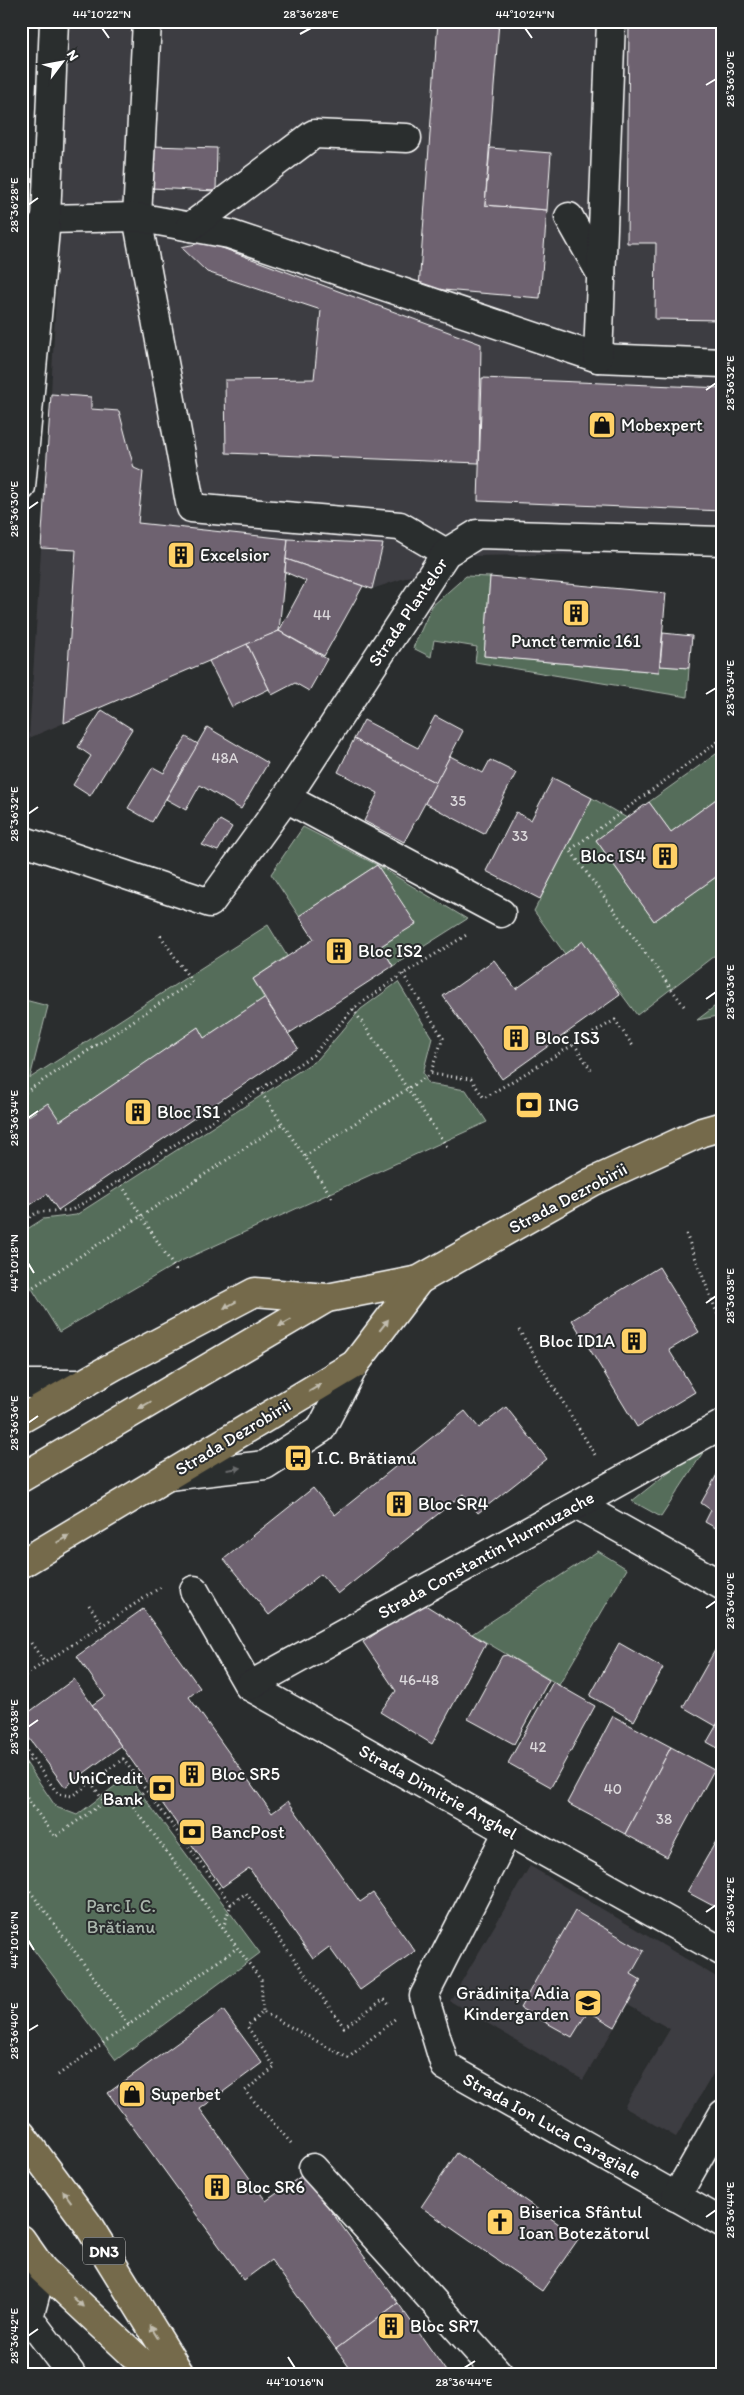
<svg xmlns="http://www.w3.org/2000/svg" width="744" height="2395" font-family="Itim,sans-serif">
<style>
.built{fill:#3e3d42}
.green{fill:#556d5a;stroke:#aab6ac}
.building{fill:#6e6270;stroke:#fff}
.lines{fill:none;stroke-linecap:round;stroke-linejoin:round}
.minor-casing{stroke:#fff;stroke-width:31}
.major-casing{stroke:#fff;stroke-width:31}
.path{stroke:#fff;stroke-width:3;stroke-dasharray:1 4;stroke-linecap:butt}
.minor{stroke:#2a2d2e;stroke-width:28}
.major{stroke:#756b4b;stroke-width:28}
.oneway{fill:#c1bcae}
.oneway2{fill:#6a6c6d}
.ticks{fill:none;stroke:#fff;stroke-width:2}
.labels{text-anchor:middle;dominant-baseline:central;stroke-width:4;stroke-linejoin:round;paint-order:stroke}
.number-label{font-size:15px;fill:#dbd8db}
.shield{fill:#2a2d2e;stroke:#bfc0c0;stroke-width:1}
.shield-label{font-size:16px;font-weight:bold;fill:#fff}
.poi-label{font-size:18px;fill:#fff;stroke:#2a2d2e;text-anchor:start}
.street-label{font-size:18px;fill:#fff;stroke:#2a2d2e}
.park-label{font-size:18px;fill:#aab6ac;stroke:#2a2d2e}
.neatline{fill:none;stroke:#fff;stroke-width:2}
.ticks-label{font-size:12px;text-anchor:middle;fill:#fff}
</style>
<rect width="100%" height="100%" fill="#2a2d2e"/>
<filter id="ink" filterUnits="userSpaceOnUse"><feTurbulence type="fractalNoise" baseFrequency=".02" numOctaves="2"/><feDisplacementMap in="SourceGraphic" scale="10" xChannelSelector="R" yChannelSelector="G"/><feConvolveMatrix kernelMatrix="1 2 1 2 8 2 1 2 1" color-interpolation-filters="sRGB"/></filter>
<g filter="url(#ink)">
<g class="built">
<polygon points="70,21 723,21 723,552 470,556 372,589 287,559 279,631 29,738 51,394"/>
<polygon points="530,1866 723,1981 723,2057 676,2137 624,2107 670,2029 628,2005 583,2080 450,2001"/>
</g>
<g class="green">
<polygon points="466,576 490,577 484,656 659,672 660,666 689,668 687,697 475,662 477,647 434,640 431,657 413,648 432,606"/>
<polygon points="723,749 723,794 671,832 649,802"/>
<polygon points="592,798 627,818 596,840 654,921 723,872 723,949 637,1015 583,942 565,954 534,911"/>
<polygon points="303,827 377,865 467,919 393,966 381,946 415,924 377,865 299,916 271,874"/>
<polygon points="268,925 287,956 253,979 264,998 204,1038 197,1028 60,1121 21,1121 21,999 48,1006 30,1078"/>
<polygon points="398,982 432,1038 423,1073 428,1084 466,1090 487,1122 181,1261 59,1332 21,1271 21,1233 43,1219 76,1215 318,1059 361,1009"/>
<polygon points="723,1000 723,1015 697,1020"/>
<polygon points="713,1437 661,1517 632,1501"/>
<polygon points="598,1551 627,1569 559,1685 472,1634"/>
<polygon points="21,1755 56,1807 77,1815 128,1776 260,1953 116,2060 21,1933"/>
</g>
<g class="building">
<polygon points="438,21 499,21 485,205 547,210 540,298 419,288"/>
<polygon points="629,21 723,21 723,320 655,319 656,243 627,243"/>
<polygon points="152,146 217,148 216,191 150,188"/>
<polygon points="490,148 551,153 547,210 485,205"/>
<polygon points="206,242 481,344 479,463 226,453 225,380 314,379 321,310 207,272 181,247"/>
<polygon points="482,378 723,388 723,511 478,501"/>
<polygon points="51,394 91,397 91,409 119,411 134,468 143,472 138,523 288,539 279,631 64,723 76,550 41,548"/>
<polygon points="288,539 383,544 372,589 286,559"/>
<polygon points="286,559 363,586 324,656 279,631 306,581 285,572"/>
<polygon points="490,577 666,593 659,672 484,656"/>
<polygon points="279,631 327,659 309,691 295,683 272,695 269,689 247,644"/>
<polygon points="663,633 692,636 689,668 660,666"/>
<polygon points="247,644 269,689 232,707 209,661"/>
<polygon points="102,710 132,729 90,796 73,785 91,756 78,747"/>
<polygon points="435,716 463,731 436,783 354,739 364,720 418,748"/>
<polygon points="207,727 268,763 241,809 200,785 186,810 166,799"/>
<polygon points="186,737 198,744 152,822 128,808 153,767 164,773"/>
<polygon points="354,739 436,783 404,842 364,821 378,793 338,772"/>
<polygon points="450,756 483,773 490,760 516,773 484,834 425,803"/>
<polygon points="553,778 592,798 540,899 486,871 516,812 531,820"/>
<polygon points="723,794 723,872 654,921 596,840 649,802 671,832"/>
<polygon points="220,820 232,827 218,851 202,845"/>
<polygon points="377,865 416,924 381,946 393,966 288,1034 253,979 314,939 299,916"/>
<polygon points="583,941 620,995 502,1079 443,996 494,960 516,989"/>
<polygon points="264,998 298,1048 58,1210 47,1194 21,1211 21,1121 48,1103 60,1121 198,1027 204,1038"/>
<polygon points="659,1267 699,1332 669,1350 695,1392 637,1427 572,1320"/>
<polygon points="506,1407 547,1459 478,1513 463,1494 338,1594 321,1574 269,1615 224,1559 313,1488 335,1515 465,1411 479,1428"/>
<polygon points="723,1464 723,1532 705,1522 711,1510 701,1503"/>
<polygon points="422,1603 486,1643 432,1744 380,1712 396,1691 363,1642"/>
<polygon points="143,1609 200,1688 189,1697 272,1813 288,1801 360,1902 373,1893 415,1951 360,1990 329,1947 313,1959 249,1868 222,1887 92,1705 105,1696 77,1656"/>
<polygon points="723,1636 723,1714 716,1726 683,1707"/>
<polygon points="619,1643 663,1668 634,1721 590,1696"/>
<polygon points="507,1655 549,1680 514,1744 468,1719 502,1656"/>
<polygon points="74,1679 121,1746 65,1787 21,1727 21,1718"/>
<polygon points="553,1682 595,1706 551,1787 508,1763"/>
<polygon points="723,1714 723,1751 707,1742"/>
<polygon points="613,1716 671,1747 625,1834 567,1803"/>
<polygon points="671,1747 714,1770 667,1857 625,1834"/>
<polygon points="723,1829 723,1898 717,1908 687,1892"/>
<polygon points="575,1911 644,1951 631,1974 641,1980 615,2027 588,2011 572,2037 520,2008"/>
<polygon points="223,2010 262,2063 200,2109 266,2201 304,2174 398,2303 336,2349 271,2260 244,2280 108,2093"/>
<polygon points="457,2153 579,2238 542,2291 421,2207"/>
<polygon points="398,2303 448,2374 354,2374 336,2349"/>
</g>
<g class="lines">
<g class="minor-casing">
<g id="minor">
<polyline points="147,21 137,217 191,508 400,526 446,553"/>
<polyline points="569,217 601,274"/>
<polyline points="46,219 137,217 229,234 598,358 723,363"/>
<polyline points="190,227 314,134 407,138"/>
<polyline points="21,255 45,221"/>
<polyline points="598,358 611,21"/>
<polyline points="21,487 46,219 54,21"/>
<polyline points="286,798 501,913"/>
<polyline points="21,840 210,903 286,798 446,553 477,534 723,541"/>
<polyline points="21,1384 84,1384"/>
<polyline points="168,1476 265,1465 321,1429 355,1364"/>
<polyline points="578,1505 723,1586"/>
<polyline points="194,1590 249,1686 723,1952"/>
<polyline points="249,1686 723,1424"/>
<polyline points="508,1831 424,1996 445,2066 723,2223"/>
<polyline points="313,2168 499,2374"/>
<polyline points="676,2197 723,2114"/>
<polyline points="42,2269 29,2318 71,2374"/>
</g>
</g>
<g class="major-casing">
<g id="major">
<polyline points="21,1419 114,1366 255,1292 327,1298"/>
<polyline points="21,1478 327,1298 419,1280 592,1182 702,1132 723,1126"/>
<polyline points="21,1564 355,1364 419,1280"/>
<polyline points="21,2134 87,2223 180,2374"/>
<polyline points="21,2239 42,2269 154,2374"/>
</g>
</g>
<g class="path">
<polyline points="403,974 443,1038 430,1074 471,1079 484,1098 615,1020 633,1046"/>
<polyline points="684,1006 570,850 723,738"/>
<polyline points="353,1009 448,1148"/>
<polyline points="574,1044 593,1073"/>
<polyline points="259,1089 334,1200"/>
<polyline points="21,1095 192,982 160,935"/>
<polyline points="305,1156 430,1074"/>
<polyline points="119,1181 177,1272"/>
<polyline points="21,1222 38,1212 72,1210 119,1181 313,1055 353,1009 403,974 468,934"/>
<polyline points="686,1234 723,1328"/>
<polyline points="21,1289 24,1294"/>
<polyline points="21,1295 283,1123"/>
<polyline points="519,1330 595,1455"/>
<polyline points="89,1605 103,1625"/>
<polyline points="31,1643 45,1663"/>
<polyline points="21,1678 161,1587"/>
<polyline points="21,1743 58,1794 72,1796 123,1759 231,1904 246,1893 344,2027 384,1999 390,2006"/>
<polyline points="21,1767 32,1759"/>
<polyline points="91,1782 104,1802"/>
<polyline points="21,1790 55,1837 104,1802 130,1802 261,1980 263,2012"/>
<polyline points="130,1802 146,1790"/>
<polyline points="21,1879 129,2025"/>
<polyline points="223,1928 231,1904"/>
<polyline points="58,2075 237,1948"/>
<polyline points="291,2143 245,2091 275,2067 247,2026 263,2012 348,2058 396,2018"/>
</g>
<use href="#minor" class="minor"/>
<use href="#major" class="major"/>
</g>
<defs><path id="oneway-solid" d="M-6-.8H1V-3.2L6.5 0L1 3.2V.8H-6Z" transform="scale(1.25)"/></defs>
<g class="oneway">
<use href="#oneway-solid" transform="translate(230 1305) rotate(152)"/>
<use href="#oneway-solid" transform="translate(285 1323) rotate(150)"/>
<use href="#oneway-solid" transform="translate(384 1325) rotate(-52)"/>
<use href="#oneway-solid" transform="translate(315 1388) rotate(-31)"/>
<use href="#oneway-solid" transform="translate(145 1405) rotate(150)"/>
<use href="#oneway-solid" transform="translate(63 1539) rotate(-31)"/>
<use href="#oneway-solid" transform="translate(67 2196) rotate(-126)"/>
<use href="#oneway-solid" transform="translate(78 2302) rotate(43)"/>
<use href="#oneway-solid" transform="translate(154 2332) rotate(-122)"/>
</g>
<use class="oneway2" href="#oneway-solid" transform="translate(234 1469) rotate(-7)"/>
</g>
<path class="ticks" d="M102 28 109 38M525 28 532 38M300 34 311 28M706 85 716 79M28 205 38 198M706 390 716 383M28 509 38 502M706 694 716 688M28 814 38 807M706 999 716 992M28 1118 38 1111M28 1263 34 1273M706 1303 716 1296M28 1423 38 1416M706 1608 716 1601M28 1727 38 1720M706 1912 716 1905M28 1940 34 1950M28 2031 38 2025M706 2217 716 2210M28 2336 38 2329M288 2357 295 2368M464 2368 475 2361"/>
<defs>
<g id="shop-square" transform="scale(1.4375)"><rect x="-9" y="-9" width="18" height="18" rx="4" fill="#ffd166" stroke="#2a2d2e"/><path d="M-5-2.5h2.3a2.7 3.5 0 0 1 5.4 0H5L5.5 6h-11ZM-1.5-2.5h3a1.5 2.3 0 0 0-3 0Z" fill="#111"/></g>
<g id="building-square" transform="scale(1.4375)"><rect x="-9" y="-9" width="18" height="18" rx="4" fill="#ffd166" stroke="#2a2d2e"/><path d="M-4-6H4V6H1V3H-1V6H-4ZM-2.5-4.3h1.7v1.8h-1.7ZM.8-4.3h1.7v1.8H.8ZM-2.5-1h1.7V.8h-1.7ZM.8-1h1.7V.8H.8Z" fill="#111"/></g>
<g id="bank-square" transform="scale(1.4375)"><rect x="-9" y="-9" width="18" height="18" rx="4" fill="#ffd166" stroke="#2a2d2e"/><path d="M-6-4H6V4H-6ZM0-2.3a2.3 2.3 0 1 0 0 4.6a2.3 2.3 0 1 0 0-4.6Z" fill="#111"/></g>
<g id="bus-square" transform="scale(1.4375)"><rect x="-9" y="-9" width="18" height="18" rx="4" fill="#ffd166" stroke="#2a2d2e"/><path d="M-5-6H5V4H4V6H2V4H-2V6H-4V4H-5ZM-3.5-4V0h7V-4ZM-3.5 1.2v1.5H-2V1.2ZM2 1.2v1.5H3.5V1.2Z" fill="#111"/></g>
<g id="school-square" transform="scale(1.4375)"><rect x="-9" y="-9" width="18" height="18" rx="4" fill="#ffd166" stroke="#2a2d2e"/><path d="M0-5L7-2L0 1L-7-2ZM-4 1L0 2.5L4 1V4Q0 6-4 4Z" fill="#111"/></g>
<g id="church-square" transform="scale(1.4375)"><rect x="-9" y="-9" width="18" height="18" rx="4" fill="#ffd166" stroke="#2a2d2e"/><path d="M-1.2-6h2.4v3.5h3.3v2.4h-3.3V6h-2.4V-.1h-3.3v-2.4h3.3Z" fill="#111"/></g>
</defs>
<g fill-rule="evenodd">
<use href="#shop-square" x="602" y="425"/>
<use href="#building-square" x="181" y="555"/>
<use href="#building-square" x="576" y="613"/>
<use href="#building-square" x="665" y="856"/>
<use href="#building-square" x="339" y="951"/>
<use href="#building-square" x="516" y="1038"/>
<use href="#bank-square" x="529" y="1105"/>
<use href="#building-square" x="138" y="1112"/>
<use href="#building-square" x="634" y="1341"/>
<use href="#bus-square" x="298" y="1458"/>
<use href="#building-square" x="399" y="1504"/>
<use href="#building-square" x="192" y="1774"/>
<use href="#bank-square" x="162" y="1788"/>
<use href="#bank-square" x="192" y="1832"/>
<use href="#school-square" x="588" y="2003"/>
<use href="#shop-square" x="132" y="2094"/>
<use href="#building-square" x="217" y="2187"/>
<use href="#church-square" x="500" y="2222"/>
<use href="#building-square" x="391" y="2326"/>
</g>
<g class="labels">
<g class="number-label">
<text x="322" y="615">44</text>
<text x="225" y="758">48A</text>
<text x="458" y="801">35</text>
<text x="520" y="836">33</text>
<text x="419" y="1680">46-48</text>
<text x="538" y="1747">42</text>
<text x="613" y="1789">40</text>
<text x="664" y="1819">38</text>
</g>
<rect class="shield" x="83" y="2237.5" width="42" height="27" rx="4"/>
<g class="shield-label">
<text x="104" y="2251">DN3</text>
</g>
<g class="poi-label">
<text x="621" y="425">Mobexpert</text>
<text x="200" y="555">Excelsior</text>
<text x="576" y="641" text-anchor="middle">Punct termic 161</text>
<text x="646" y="856" text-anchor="end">Bloc IS4</text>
<text x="358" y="951">Bloc IS2</text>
<text x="535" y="1038">Bloc IS3</text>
<text x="548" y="1105">ING</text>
<text x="157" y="1112">Bloc IS1</text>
<text x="615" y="1341" text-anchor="end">Bloc ID1A</text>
<text x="317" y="1458">I.C. Brătianu</text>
<text x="418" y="1504">Bloc SR4</text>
<text x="211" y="1774">Bloc SR5</text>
<text x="143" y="1778" text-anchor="end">UniCredit<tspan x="143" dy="21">Bank</tspan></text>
<text x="211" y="1832">BancPost</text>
<text x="569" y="1993" text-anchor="end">Grădinița Adia<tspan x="569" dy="21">Kindergarden</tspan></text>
<text x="151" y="2094">Superbet</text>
<text x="236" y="2187">Bloc SR6</text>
<text x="519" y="2212">Biserica Sfântul<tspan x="519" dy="21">Ioan Botezătorul</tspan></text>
<text x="410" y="2326">Bloc SR7</text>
</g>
<g class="street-label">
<text transform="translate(408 612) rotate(-56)">Strada Plantelor</text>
<text transform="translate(568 1198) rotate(-28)">Strada Dezrobirii</text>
<text transform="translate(233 1437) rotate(-31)">Strada Dezrobirii</text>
<text transform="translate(486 1555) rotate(-29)">Strada Constantin Hurmuzache</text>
<text transform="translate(438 1792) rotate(29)">Strada Dimitrie Anghel</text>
<text transform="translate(552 2126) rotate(29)">Strada Ion Luca Caragiale</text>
</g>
<g class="park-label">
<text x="121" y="1906">Parc I. C.<tspan x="121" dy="21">Brătianu</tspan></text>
</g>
</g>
<rect width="744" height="2395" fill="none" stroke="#2a2d2e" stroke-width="55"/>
<g transform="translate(62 62) rotate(58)" stroke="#2a2d2e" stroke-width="4" paint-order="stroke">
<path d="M0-4L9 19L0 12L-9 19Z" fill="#ffffff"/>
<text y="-8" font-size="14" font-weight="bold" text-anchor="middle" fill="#ffffff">N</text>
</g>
<rect x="28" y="28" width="688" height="2340" class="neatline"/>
<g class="ticks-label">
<text x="102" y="18">44°10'22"N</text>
<text x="311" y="18">28°36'28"E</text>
<text x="525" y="18">44°10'24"N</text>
<text transform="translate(730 79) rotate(-90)" y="4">28°36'30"E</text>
<text transform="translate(14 205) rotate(-90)" y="4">28°36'28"E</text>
<text transform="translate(730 383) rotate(-90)" y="4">28°36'32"E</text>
<text transform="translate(14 509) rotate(-90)" y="4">28°36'30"E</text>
<text transform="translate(730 688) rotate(-90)" y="4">28°36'34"E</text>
<text transform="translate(14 814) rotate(-90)" y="4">28°36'32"E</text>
<text transform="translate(730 992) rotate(-90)" y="4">28°36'36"E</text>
<text transform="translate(14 1118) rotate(-90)" y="4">28°36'34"E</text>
<text transform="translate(14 1263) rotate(-90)" y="4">44°10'18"N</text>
<text transform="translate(730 1296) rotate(-90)" y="4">28°36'38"E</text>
<text transform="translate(14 1423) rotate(-90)" y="4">28°36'36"E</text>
<text transform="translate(730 1601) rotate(-90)" y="4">28°36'40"E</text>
<text transform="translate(14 1727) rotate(-90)" y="4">28°36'38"E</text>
<text transform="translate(730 1905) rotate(-90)" y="4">28°36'42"E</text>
<text transform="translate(14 1940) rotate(-90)" y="4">44°10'16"N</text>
<text transform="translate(14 2031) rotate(-90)" y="4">28°36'40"E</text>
<text transform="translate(730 2210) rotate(-90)" y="4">28°36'44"E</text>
<text transform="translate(14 2336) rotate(-90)" y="4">28°36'42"E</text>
<text x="295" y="2386">44°10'16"N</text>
<text x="464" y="2386">28°36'44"E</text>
</g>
</svg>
